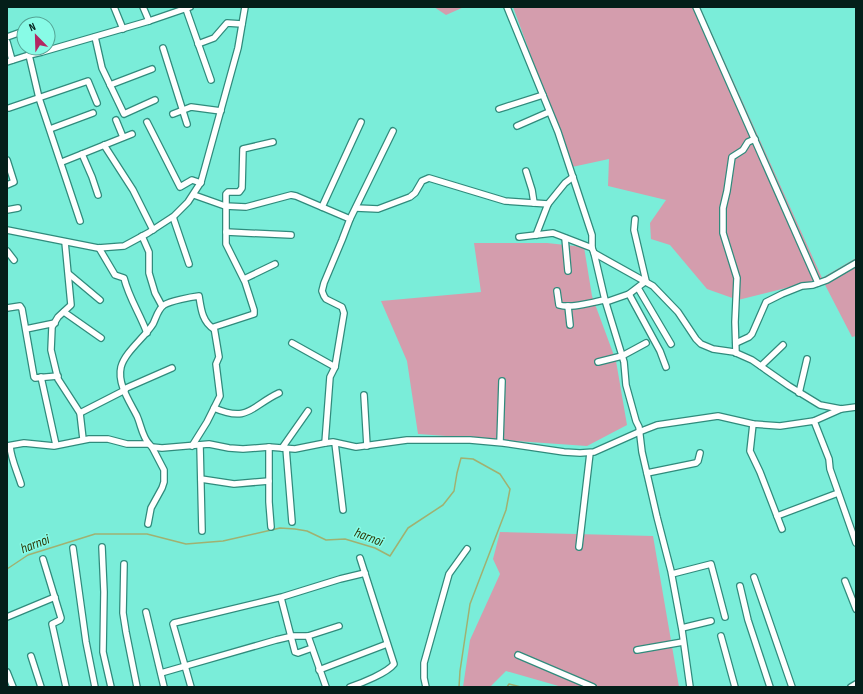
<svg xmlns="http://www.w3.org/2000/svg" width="863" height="694" font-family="'Sofia Sans Condensed',sans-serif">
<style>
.green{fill:#d49dad}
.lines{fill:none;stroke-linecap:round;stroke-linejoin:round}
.stream{stroke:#a0b171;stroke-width:1.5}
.minor-casing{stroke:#308b7c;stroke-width:8}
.minor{stroke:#fff;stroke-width:5.5}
.labels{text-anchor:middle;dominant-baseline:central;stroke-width:3;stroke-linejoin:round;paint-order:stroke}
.water-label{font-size:14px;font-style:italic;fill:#2f3908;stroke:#88fbe6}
</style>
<rect width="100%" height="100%" fill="#7aedd9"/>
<g class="green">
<polygon points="434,7 464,7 446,15"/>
<polygon points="513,7 700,7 822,278 856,258 856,336 852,337 822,279 738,300 707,289 670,245 651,239 650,223 666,200 608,186 609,159 572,167"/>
<polygon points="474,243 547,243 584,247 592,296 616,361 627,425 587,446 418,434 407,361 381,301 481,292"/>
<polygon points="500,532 653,536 679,687 562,687 506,671 490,687 463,687 470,640 500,574 493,559"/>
</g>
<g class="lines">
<g class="stream">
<polyline points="7,569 28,555 95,534 147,534 186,544 223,541 280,528 295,529 307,531 326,540 345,539 375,548 390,556 408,528 443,505 454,491 457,473 461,458 473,459 500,474 510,489 506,510 470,604 460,671 459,687"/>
<polyline points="507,687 509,684 521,687"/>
</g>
<g class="minor-casing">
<g id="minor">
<polyline points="114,7 123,29"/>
<polyline points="143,7 149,21"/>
<polyline points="507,7 558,132 592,235 592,248 594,253 653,286 678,312 696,339 701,344 713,349 734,352 752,360 789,386 820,405 841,409 856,407"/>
<polyline points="696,7 818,283"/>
<polyline points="186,9 211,80"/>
<polyline points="7,37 24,31"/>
<polyline points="95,37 102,68 124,114 155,100"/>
<polyline points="7,42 12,60"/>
<polyline points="198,44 214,38 227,23 242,24"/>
<polyline points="163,48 187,124"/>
<polyline points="29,55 39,98 80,221"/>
<polyline points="7,62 29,55 42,52 149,21 190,7"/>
<polyline points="110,85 152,69"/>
<polyline points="9,108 88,81 97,103"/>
<polyline points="499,109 543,95"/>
<polyline points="173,114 191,107 221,111"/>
<polyline points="116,120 123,137"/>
<polyline points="147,122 180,187 192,180 201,183"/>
<polyline points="517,126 549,112"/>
<polyline points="50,129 93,113"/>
<polyline points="104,145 133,190 153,230"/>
<polyline points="82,154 92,177 98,195"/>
<polyline points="7,160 14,182 7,185"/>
<polyline points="62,162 132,134"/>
<polyline points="526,171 532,190 534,203"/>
<polyline points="194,195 225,206 246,207 291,195 296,196 350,219"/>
<polyline points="322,207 361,122"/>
<polyline points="356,208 378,209 410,197 415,193 422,181 429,178 505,201 548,204"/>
<polyline points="7,210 18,208"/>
<polyline points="173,217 189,264"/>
<polyline points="7,230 98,248 124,246 148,233 174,216 188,202 201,182 238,48 245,7"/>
<polyline points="226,232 291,235"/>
<polyline points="536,235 548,204 565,183 573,177"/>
<polyline points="142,236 149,252 149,273 155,293 162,306"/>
<polyline points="519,237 553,233 592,248"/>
<polyline points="565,238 568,271"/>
<polyline points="65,242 71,305 58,317 52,327 51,350 58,379 80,413 83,439"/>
<path d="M99 248 115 275 124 278C129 298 140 314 147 333"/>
<polyline points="7,251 14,260"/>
<polyline points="594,253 605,300 624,362 626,385 636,421 639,427 642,452 657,517 671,571 682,630 690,687"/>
<polyline points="69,274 100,300"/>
<polyline points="244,279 275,264"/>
<polyline points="638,288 671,344"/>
<path d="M557 291 559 305C571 309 592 302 605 300"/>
<polyline points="629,294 660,351 666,367"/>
<polyline points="606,302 629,294 646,281 634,230 635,219"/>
<polyline points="568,306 570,325"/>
<polyline points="7,308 20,306 22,309 34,377 35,378 58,376"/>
<polyline points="64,312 101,338"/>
<polyline points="26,329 55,323"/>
<polyline points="292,343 335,367"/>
<polyline points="736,343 749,337 752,334 766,302 782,294 802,286 813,285 827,280 856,263"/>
<polyline points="736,353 735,322 737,278 723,233 723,208 727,191 732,157 743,150 748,142 755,139"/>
<polyline points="598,362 622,356 646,343"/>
<polyline points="761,366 783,345"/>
<polyline points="41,377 56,445"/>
<polyline points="124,389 172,368"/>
<polyline points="799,393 807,359"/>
<polyline points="364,395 367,446"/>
<path d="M214 408C249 423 251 406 279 393"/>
<polyline points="80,413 125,390"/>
<polyline points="814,421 829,459 830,469 856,543"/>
<polyline points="753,424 750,451 760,472 782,529"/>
<polyline points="500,442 502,381"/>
<polyline points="325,443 330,377 335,367 344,313 342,307 326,299 324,296 322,291 324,283 342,240 350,219 393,131"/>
<polyline points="335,443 343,510"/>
<path d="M149 444C142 436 141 425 137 416 130 402 117 384 121 367 125 352 144 338 153 324 156 318 158 309 164 305 170 301 191 297 199 296 201 308 202 322 214 329"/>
<polyline points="200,445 202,531"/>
<polyline points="7,446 24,443 54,446 89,439 108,439 127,444 149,444 152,447 162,448 209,444 229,448 243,449 269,447 295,449 325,443 333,442 356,447 407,440 470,440 503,443 564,452 580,453 594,452 639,432 657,425 718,416 753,424 780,426 814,421 841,409"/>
<path d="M10 446C11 459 17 471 21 484"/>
<polyline points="192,446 207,422 220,396 216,364 219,357 214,327 254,314 254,310 245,282 226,244 226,194 228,192 239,192 242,188 243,149 273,142"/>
<polyline points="269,447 269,502 271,527"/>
<polyline points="282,448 308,411"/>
<polyline points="286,448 292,522"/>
<polyline points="647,473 696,463 698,461 700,453"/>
<polyline points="201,479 234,484 269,481"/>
<polyline points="777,516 838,493"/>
<polyline points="148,524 151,508 162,488 164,482 164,470 152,447"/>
<polyline points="102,547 104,592 103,652 111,687"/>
<polyline points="579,547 590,453"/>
<polyline points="73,548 86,642 95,687"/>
<polyline points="43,559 61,618 60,620 52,624 66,687"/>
<polyline points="124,564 123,613 126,632 137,687"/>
<polyline points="672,574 711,564 725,617"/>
<polyline points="754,577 792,687"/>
<polyline points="845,581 856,609"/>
<polyline points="740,586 748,620 770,687"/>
<polyline points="281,598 295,652 298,653 312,648"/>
<polyline points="146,612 164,687"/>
<polyline points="7,617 55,597"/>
<polyline points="682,628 711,621"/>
<polyline points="308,636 326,687"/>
<polyline points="721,636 735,687"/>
<polyline points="637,650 683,642"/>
<polyline points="518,655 593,687"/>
<polyline points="31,656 41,687"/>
<polyline points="319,670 387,644"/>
<polyline points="7,672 13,687"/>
<polyline points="161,673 276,640 293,636 308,636 339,626"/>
<polyline points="191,687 173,624 174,623 282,597 340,579 365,573"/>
<path d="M350 687C362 683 387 673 394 664L360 558"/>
<polyline points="426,687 424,678 424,663 449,574 467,549"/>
<polyline points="851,687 856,684"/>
</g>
</g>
<use href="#minor" class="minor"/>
</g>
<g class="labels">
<g class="water-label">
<text transform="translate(369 537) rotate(21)">harnoi</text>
<text transform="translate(35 544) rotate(-21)">harnoi</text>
</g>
</g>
<rect width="863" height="694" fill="none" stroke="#041e19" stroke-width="16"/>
<g transform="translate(36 36) rotate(337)"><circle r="19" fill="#88fbe6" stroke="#53a394"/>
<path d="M0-3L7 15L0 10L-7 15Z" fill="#b32762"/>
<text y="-6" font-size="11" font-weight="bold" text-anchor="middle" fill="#041e19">N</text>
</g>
</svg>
